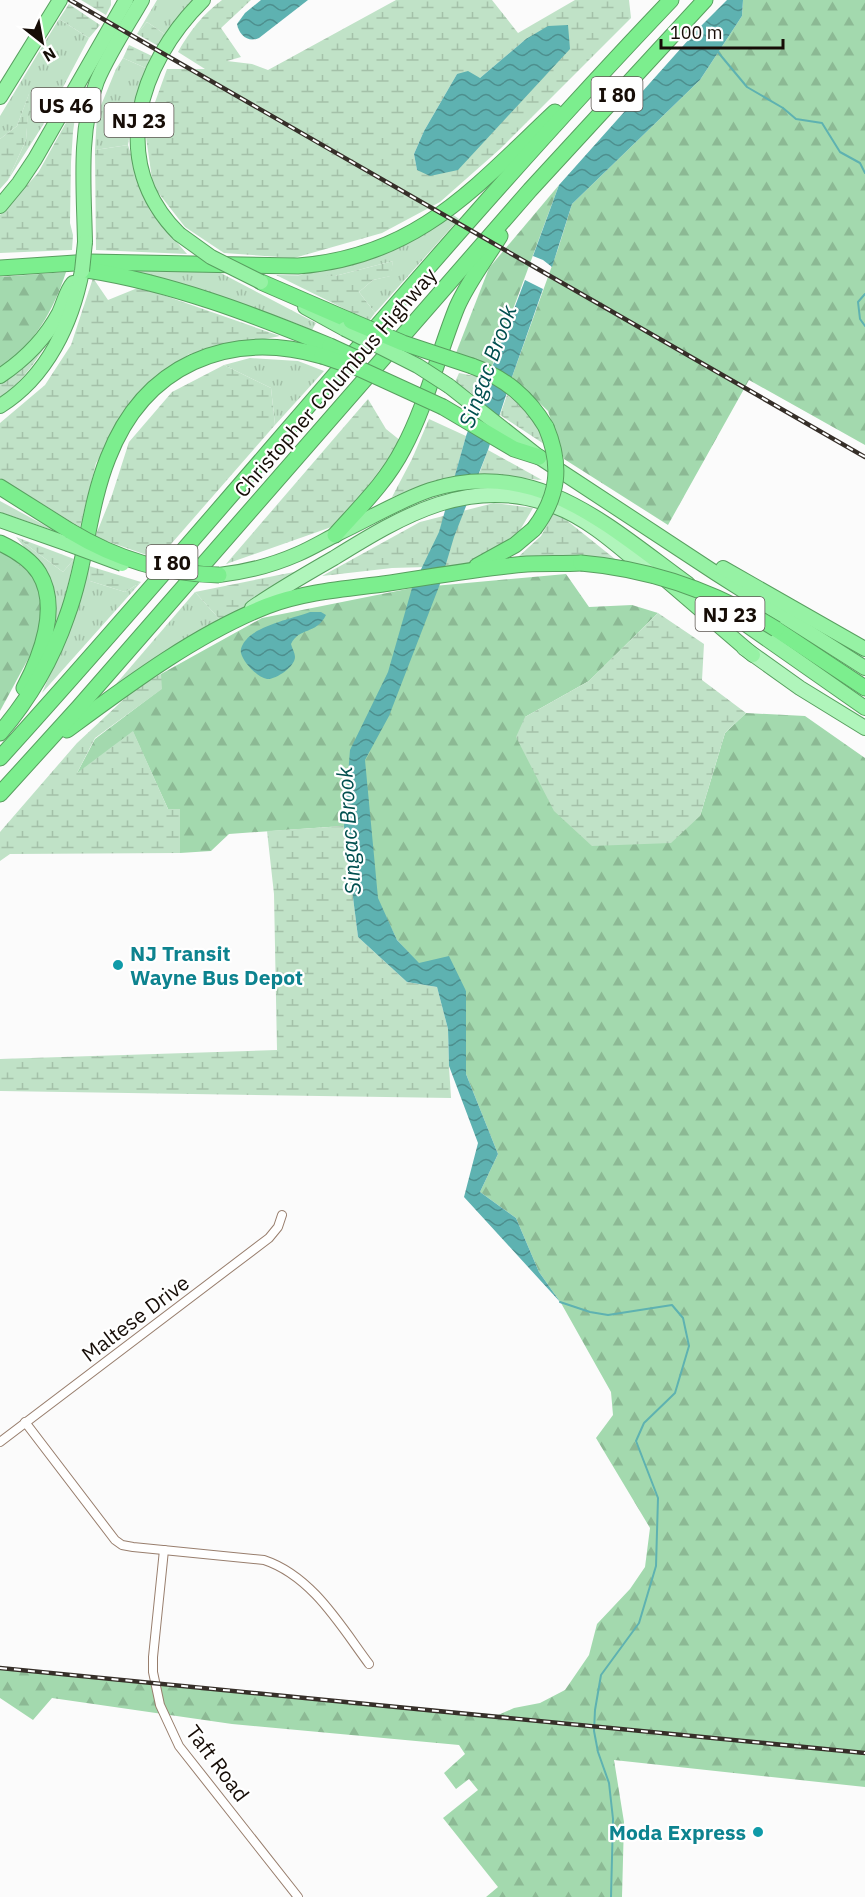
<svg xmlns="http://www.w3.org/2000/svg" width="865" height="1897" font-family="'IBM Plex Sans',sans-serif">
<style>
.grass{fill:url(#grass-tufts)}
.forest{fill:url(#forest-firs)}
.wetland{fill:url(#wetland-marsh);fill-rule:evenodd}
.water{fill:url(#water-waves)}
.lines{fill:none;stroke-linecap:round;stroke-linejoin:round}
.stream{stroke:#5eb2b1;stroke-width:2}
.minor-casing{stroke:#987e6d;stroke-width:10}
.primary-casing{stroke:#589f5f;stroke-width:16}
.trunk-casing{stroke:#589f5f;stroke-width:16}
.motorway-casing{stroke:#589f5f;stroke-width:17}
.minor{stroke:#fff;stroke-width:8}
.primary{stroke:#b0f5bb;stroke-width:14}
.trunk{stroke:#96f2a4;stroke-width:14}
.motorway{stroke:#7cee8e;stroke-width:15}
.rail-casing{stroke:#362f29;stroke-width:4.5}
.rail{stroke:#fff;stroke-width:2;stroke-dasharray:7;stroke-linecap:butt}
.trunk-bridge-casing{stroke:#589f5f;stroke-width:16;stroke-linecap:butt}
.motorway-bridge-casing{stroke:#589f5f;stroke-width:17;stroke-linecap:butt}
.trunk-bridge{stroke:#96f2a4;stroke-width:14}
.motorway-bridge{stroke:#7cee8e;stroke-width:15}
.culture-dot{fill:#0f9aa8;stroke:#fff;stroke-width:2}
.labels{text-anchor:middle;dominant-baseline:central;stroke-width:4.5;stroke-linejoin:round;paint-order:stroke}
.shield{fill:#fff;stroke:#5c5651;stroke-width:1.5}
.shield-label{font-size:20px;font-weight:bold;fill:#160d07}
.street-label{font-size:21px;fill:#160d07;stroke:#fff}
.culture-label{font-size:21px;font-weight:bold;fill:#0d838f;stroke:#fff;text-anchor:start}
.water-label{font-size:22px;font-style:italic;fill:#004f4f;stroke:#fff}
</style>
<defs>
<pattern id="grass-tufts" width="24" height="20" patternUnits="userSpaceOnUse" patternTransform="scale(1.5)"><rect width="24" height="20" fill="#c0e2c7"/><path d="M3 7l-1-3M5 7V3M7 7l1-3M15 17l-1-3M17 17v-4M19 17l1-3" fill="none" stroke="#a4c1a9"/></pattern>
<pattern id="forest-firs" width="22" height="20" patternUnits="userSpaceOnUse" patternTransform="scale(1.5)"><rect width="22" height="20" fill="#a3d9ae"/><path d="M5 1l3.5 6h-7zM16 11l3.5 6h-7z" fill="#8cb994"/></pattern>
<pattern id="wetland-marsh" width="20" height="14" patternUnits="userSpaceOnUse" patternTransform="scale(1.5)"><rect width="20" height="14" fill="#c0e2c7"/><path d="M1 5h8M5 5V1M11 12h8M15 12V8" fill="none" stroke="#a4c1a9"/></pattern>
<pattern id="water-waves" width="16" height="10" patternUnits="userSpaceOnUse" patternTransform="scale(1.5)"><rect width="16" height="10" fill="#5eb2b1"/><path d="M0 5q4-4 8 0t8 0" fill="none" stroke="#4d8f8e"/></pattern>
</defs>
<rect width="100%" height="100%" fill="#fbfbfb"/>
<g class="grass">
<polygon points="157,0 195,0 166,35 147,22 137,34"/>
<polygon points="59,19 89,38 43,125 8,180 26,140 29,94 17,126 0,139 0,116"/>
<polygon points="123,58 148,69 134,106 128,145 95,150 97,115 116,69"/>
<polygon points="452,214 459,219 375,313 359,292 373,280 390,276 393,261 335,276 298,276 319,269"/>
<path d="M113 270 217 271 316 323 312 330C248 303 181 286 113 270Z"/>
<polygon points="250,358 298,361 324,371 275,425 271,388 224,365"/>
<polygon points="0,501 55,531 0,512"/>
<polygon points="16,537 63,572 74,559 55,638 56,612 50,579"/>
<polygon points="89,566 90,581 125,592 141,582 42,693 74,618"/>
<polygon points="195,592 222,622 116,684"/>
</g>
<g class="forest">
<polygon points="743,0 865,0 865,445 749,380 668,525 564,459 548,411 512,377 558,249 572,204 700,80 742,16"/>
<polygon points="559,185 492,366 456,353 489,268"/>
<path d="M66 272C54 309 34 346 0 367V277Z"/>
<polygon points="0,551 12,557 34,578 41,600 40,637 0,711"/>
<polygon points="566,574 589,607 632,605 658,613 589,681 525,717 700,816 725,733 746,713 805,716 865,758 865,1787 614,1760 624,1822 622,1897 486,1897 498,1887 443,1818 478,1790 469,1779 456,1789 444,1773 465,1754 459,1745 232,1724 52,1698 33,1720 0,1698 0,1667 498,1715 514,1708 540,1703 565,1690 589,1655 597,1624 630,1589 645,1567 650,1528 596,1438 613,1415 611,1392 561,1303 539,1272 516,1218 480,1192 498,1154 466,1074 466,991 419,964 397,940 343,826 229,834 211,851 180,853 180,809 168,809 133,732 76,775 95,739 161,689 161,674 262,618 412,588"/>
</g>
<g class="wetland">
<polygon points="81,0 111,0 111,5 106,15"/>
<path d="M222 0H251L221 28 241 57 227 61 252 64 268 70 396 0H492L518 33 575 0H629L631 18 500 149 440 202 382 233 294 258 224 253 185 227 153 186 145 130 167 69H205L178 52C189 32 203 14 222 0ZM526 39 417 170 414 154 424 131 457 74 480 78Z"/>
<polygon points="69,4 100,25 89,38 59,19"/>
<polygon points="147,22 166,35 160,47 137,34"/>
<polygon points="129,45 152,56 148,69 123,58"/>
<polygon points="30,91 26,140 8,180 0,189 0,139 17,126"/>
<polygon points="77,103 73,132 71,162 70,223 73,235 72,250 0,253 0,215 38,173"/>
<polygon points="128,145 150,211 187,254 96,250 95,150"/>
<polygon points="393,261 391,276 373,280 359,292 375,313 369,321 276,275 335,276"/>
<polygon points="93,278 108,300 140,287 280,336 189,354 146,390 96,463 80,527 0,478 0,423 45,385 71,345"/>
<path d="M46 345C34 364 20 384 0 397V382L21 367Z"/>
<polygon points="224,365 271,388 275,425 158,559 95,537 112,495 129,442 172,392"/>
<polygon points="459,373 485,378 487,380 480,399 455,382"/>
<polygon points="507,395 529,413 547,446 500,415"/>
<polygon points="368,399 386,429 401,441 340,524 226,564"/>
<polygon points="429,419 466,436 454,479 392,497 412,459"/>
<polygon points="488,450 542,480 479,474"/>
<polygon points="494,503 533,508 513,542 462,566 392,568 322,576 420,522"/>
<polygon points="555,511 620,563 567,557 518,557 541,536"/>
<polygon points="16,537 74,559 63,572"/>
<polygon points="89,566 141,582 125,592 90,581"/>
<polygon points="299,571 222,622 195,592"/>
<polygon points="658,613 704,644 702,680 746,713 725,733 700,816 671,843 592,846 554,811 516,737 525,717 589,681"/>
<polygon points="161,674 162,689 95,738 77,773 133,731 168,809 180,809 180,853 10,854 0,861 0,832 77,743 136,688"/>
<polygon points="344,826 358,937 407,982 437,987 448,1029 449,1066 451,1098 0,1091 0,1059 277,1050 274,894 267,831"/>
</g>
<g class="water">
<path d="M261 0H308L259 38C248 43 239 35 237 24L245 13Z"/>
<polygon points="727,0 743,0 742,16 700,80 572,204 552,267 543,260 533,256 559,185 699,28"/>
<polygon points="568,25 570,49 458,170 430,176 417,170 414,154 424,131 457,74 468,71 480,78 526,39 548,26"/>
<polygon points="525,280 543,289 512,377 488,450 454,537 440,584 389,716 365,760 378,898 397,940 419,963 449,956 466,991 466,1074 498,1154 480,1192 516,1218 539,1272 561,1303 464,1197 478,1143 449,1066 448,1029 437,987 407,982 358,937 344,826 350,750 388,672 412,588 439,532 466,436"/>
<path d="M310 612H321L326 615C316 635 299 627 291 644 292 648 295 653 295 657 295 667 275 680 267 679 257 677 243 662 241 653 240 649 243 643 246 640 256 626 294 618 310 612Z"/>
</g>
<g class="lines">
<g class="stream">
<polyline points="717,51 747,87 783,108 796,119 822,123 840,152 860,163 865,173"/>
<polyline points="865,294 858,302 860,319 865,326"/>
<polyline points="560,1302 590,1312 608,1315 672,1305 683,1318 689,1346 675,1393 644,1423 636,1441 658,1498 656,1566 639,1623 601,1675 595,1710 594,1731 598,1752 609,1783 613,1819 611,1897"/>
</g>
<g class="minor-casing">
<g id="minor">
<path d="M25 1422 115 1540 122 1545 133 1547 264 1560C312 1576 340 1625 369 1664"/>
<polyline points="0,1442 269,1238 278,1227 282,1215"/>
<polyline points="164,1550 153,1657 153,1672 160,1705 179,1746 298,1897"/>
</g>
</g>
<g class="primary-casing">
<g id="primary">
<path d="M252 608C278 590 306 574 334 558 402 516 471 474 554 506 592 520 623 551 654 576"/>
<polyline points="744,648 800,688 865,728"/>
</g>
</g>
<g class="trunk-casing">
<g id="trunk">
<polyline points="0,97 60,0"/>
<polyline points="0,206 19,183 35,159 126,0"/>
<path d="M179 234C107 162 138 64 203 0"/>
<path d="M85 242C84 189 78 131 97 81 109 53 127 26 142 0"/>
<polyline points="305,307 345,329"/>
<path d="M0 376C24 360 45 339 59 313 64 303 66 291 73 283"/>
<polyline points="449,386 539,457 717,574 865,668"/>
<path d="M0 406C47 377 72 323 82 271"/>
<polyline points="0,520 68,544"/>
<polyline points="723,568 865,649"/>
<path d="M219 575C246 572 273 565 298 554 312 548 325 540 339 533 369 519 398 501 430 490 536 456 608 526 688 584"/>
<polyline points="667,581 753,655"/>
<polyline points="708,598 865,708"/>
</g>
</g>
<g class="motorway-casing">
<g id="motorway">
<path d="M0 268 90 262 298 266C417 257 474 188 555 112"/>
<path d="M87 270C171 283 252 314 330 346"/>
<polyline points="261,282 351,321"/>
<path d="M472 366C505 378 528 397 546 427"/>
<polyline points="443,407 514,449 539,457"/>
<polyline points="0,487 70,531"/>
<path d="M335 535C360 507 386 482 403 449 427 404 438 354 457 307 468 282 485 260 500 236"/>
<path d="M0 543C15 550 30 559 39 573 60 607 41 656 24 688"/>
<polyline points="477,566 515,545 534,529"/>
<polyline points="776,629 865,688"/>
<path d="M67 730C128 685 196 634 267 606 304 592 344 589 383 584 431 577 479 568 527 564 545 563 563 564 581 563"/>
<path d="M0 733C30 698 52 660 67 616 86 565 88 508 108 458 144 365 228 329 322 356"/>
<path d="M0 758C227 508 438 244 671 0"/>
<polyline points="0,794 79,707 530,190 705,0"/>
</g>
</g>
<use href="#minor" class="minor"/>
<use href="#primary" class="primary"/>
<use href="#trunk" class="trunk"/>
<use href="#motorway" class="motorway"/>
<g class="rail-casing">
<g id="rail">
<polyline points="70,0 865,457"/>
<polyline points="0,1668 865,1753"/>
</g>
</g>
<use href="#rail" class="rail"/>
<g class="trunk-bridge-casing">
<g id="trunk-bridge">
<polyline points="179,234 211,257 261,282"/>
<polyline points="82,271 85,242"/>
<polyline points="345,329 418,366 449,386"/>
<polyline points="68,544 122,564"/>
</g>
</g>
<g class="motorway-bridge-casing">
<g id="motorway-bridge">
<polyline points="351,321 403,343 472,366"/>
<polyline points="330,346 356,358"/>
<polyline points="322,356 360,369 443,407"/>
<path d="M534 529C559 496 562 465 546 427"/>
<path d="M70 531C116 559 165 574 219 575"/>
<path d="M581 563C652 569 716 592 776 629"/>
</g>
</g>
<use href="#trunk-bridge" class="trunk-bridge"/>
<use href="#motorway-bridge" class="motorway-bridge"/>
</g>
<g class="culture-dot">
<circle cx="118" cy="965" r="6"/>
<circle cx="758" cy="1832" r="6"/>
</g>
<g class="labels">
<g class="shield">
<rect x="591.5" y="77" width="51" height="34" rx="4.5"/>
<rect x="31.5" y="88" width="69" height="34" rx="4.5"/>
<rect x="104.5" y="103" width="69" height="34" rx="4.5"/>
<rect x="146.5" y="545" width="51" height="34" rx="4.5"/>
<rect x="695.5" y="597" width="69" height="34" rx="4.5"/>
</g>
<g class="shield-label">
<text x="617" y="94">I 80</text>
<text x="66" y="105">US 46</text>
<text x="139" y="120">NJ 23</text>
<text x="172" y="562">I 80</text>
<text x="730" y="614">NJ 23</text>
</g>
<g class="street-label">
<text transform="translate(335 382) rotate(-49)">Christopher Columbus Highway</text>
<text transform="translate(135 1318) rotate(-37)">Maltese Drive</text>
<text transform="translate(218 1763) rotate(53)">Taft Road</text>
</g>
<g class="culture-label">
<text x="130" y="953">NJ Transit<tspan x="130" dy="24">Wayne Bus Depot</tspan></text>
<text x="746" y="1832" text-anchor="end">Moda Express</text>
</g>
<g class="water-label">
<text transform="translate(487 366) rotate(-70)">Singac Brook</text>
<text transform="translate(348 831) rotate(-94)">Singac Brook</text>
</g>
</g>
<g transform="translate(42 42) rotate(149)" stroke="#ffffff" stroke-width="4.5" paint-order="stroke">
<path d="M0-4.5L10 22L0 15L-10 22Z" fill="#160d07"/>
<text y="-9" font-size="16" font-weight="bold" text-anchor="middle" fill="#160d07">N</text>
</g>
<path d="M661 39v9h122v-9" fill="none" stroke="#160d07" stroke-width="3"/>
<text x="670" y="39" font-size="18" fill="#160d07" stroke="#ffffff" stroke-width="4.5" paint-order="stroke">100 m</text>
</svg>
